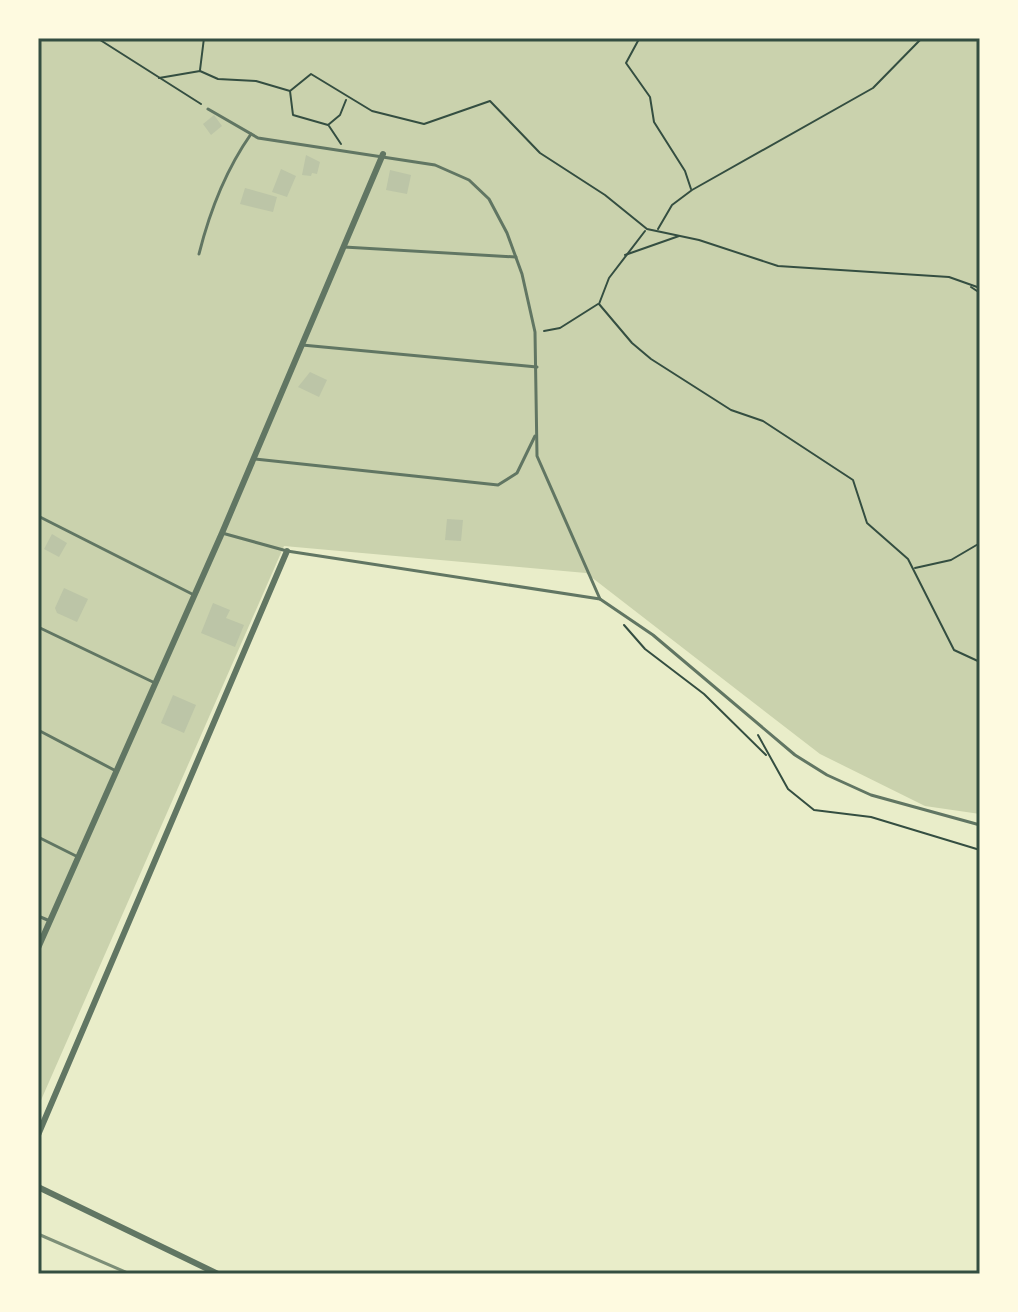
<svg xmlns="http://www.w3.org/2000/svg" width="1018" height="1312" font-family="'Nunito Sans',sans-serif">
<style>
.green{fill:#cad2ad}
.building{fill:#bcc5a7}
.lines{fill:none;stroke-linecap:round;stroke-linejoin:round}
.path{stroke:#344e41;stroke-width:2}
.service{stroke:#617663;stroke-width:3}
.minor{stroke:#617663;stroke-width:6}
.rail{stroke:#7c8e77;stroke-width:3}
.neatline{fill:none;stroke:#344e41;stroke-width:3}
</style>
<rect width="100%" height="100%" fill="#e9edc9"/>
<polygon class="green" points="38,38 980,38 980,814 925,806 820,754 586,573 284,546 38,1107"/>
<g class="building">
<polygon points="214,115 222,126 211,135 203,124"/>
<polygon points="306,155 320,162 317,174 312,173 311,176 302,175"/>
<polygon points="281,169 296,176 287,197 272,192"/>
<polygon points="390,170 411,175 407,194 386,190"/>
<polygon points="245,188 277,197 273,212 240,204"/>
<polygon points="310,372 327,380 319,397 298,387"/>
<polygon points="447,519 463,520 461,541 445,540"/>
<polygon points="52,534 67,543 59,557 44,549"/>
<polygon points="64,588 88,599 77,622 57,613 55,608"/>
<polygon points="213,603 230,610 226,618 244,625 235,647 201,633"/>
<polygon points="173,695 196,705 184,733 161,723"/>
</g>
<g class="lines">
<g class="path">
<polyline points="97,38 201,104"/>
<polyline points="639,39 626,63 650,97 654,122 685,171 691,189"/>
<polyline points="200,70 204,38"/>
<polyline points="159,78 200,71 218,79 256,81 290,91 293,115 328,125 340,115 346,100"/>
<polyline points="290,91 311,74 372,111 424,124 490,101 540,153 605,195 647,229 699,240 778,266 949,277 980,288"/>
<polyline points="329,126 341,144"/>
<polyline points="658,229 672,205 692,190 873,88 922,38"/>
<polyline points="645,231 609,278 599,304 632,343 651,359 731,410 763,421 853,480 867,523 908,559 954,650 980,662"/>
<polyline points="625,255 679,236"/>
<polyline points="971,287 980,293"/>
<polyline points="544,331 560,328 598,304"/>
<polyline points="915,568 951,560 980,543"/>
<polyline points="624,625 645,649 704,694 766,755"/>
<polyline points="758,735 788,789 814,810 871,817 980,850"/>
</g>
<g class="service">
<polyline points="208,109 258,138 435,165 469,180 489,199 507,233 522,274 535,332 537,456 600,599"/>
<polyline points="344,247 516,257"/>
<path d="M199 254C210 210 225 171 251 134"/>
<polyline points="302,345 537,367"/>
<polyline points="255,459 498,485 517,473 535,436"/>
<polyline points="38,516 194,595"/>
<polyline points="222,533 287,551 600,599 653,635 795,755 827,775 871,795 980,825"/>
<polyline points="38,627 155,683"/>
<polyline points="38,730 116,771"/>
<polyline points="38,837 78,857"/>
<polyline points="38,916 50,921"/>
</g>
<g class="minor">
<polyline points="38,948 222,533 383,154"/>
<polyline points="38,1135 287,551"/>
<polyline points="38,1187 218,1274"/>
</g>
<polyline class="rail" points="38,1234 130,1274"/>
</g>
<rect width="1018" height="1312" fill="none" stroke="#fefae0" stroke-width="80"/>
<rect x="40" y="40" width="938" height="1232" class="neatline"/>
</svg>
